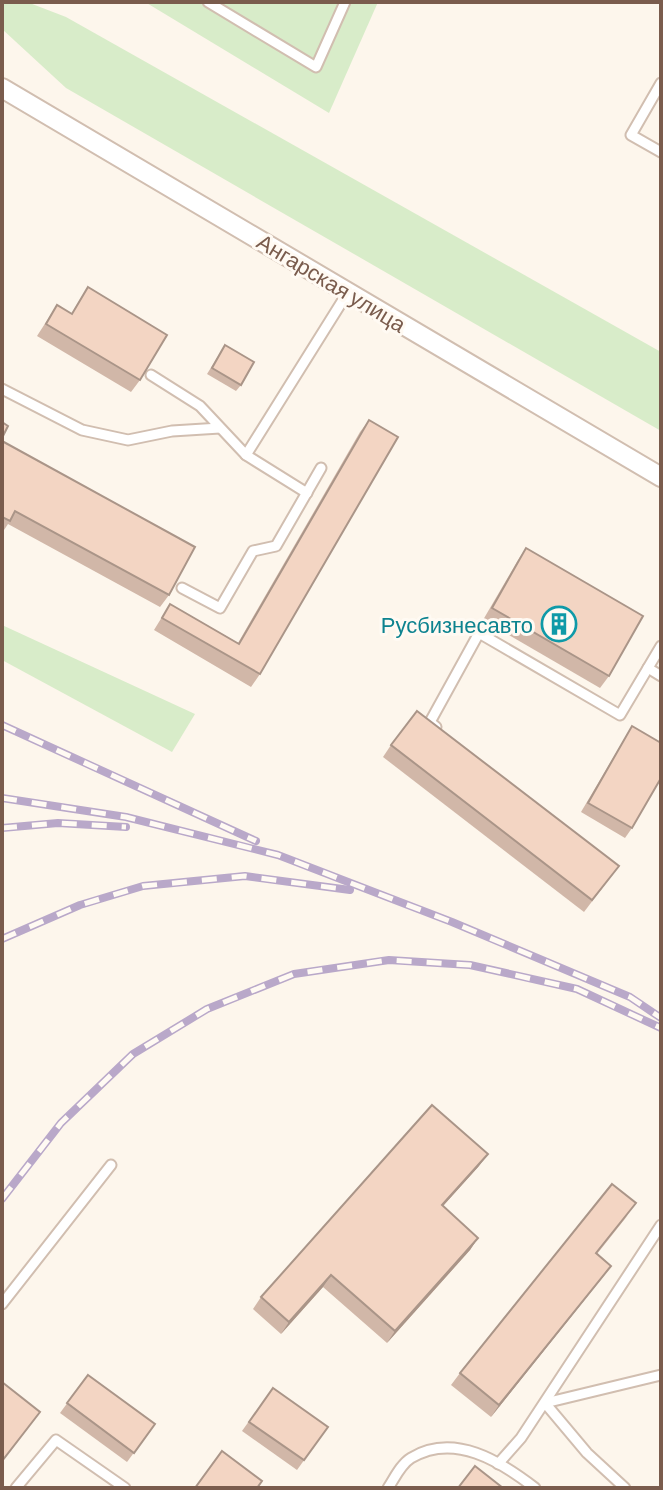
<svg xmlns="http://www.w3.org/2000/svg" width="663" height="1490" font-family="Barlow,sans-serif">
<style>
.green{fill:#d8ecc9}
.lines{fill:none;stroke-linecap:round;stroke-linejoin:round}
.service-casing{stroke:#d1beb0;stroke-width:13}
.minor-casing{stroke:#d1beb0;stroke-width:22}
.service{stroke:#fff;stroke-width:9}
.minor{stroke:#fff;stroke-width:18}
.rail-casing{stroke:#b9a8c9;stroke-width:8}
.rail{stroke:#fffaf3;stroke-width:5;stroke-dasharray:15;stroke-linecap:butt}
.wall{fill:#d1b7a8}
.shaded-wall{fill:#aa9588}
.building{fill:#f3d5c3;stroke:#aa9588;stroke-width:2}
.labels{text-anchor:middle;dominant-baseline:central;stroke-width:6;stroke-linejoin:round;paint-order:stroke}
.street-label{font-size:22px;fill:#7a5c4d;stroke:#fffaf3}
.culture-label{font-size:22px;fill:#0d838f;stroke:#fffaf3;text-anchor:end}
</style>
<rect width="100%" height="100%" fill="#fdf6ec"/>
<g class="green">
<polygon points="2,2 27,2 66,17 661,352 661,431 66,88 2,29"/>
<polygon points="145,2 378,2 329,113"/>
<polygon points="2,625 195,714 172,752 2,660"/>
</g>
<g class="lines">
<g class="service-casing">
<g id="service">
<polyline points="208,2 316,67 345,2"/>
<polyline points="661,83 631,135 661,152"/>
<polyline points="151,375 200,406 246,455"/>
<polyline points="2,389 82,430 128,440 172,431 220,428"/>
<polyline points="307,493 246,455 348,292"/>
<polyline points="182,588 220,608 253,551 276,546 321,468"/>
<polyline points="648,668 661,676"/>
<polyline points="436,727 430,722 479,633 620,715 661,646"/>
<polyline points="2,1304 111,1165"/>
<polyline points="545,1403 661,1375"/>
<polyline points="545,1403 587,1453 625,1488"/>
<polyline points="498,1464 521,1438 661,1225"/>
<polyline points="16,1488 56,1440 125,1488"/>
<path d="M388 1488C394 1479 401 1464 411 1458 454 1432 500 1461 535 1488"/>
</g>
</g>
<g class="minor-casing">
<polyline id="minor" points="2,88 661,477"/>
</g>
<use href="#service" class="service"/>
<use href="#minor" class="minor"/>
<g class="rail-casing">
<g id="rail">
<polyline points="2,725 256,841"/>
<polyline points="2,798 126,817 278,855 452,922 630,997 661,1018"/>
<polyline points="2,828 58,823 126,827"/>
<polyline points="2,939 80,905 143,886 245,876 350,890"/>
<polyline points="2,1199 61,1123 133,1054 207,1009 294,974 389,960 470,965 577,989 661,1028"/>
</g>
</g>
<use href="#rail" class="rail"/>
</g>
<g class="wall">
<polygon points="88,287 140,380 131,392 37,336 57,305 71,314"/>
<polygon points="225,345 241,385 236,391 207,374"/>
<polygon points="369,420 260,674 251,687 154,630 170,604 238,643 360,432"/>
<polygon points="2,441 169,595 160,607 8,524 2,533"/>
<polygon points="526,548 609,676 600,688 483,620 518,560"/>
<polygon points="632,726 632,828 625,838 581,812"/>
<polygon points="391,745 619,866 584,912 383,757"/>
<polygon points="479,1166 443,1206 478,1238 470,1250 387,1343 323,1287 281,1334 253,1309 261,1297"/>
<polygon points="628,1215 597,1254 611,1266 491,1417 451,1385 460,1373"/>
<polygon points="88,1375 155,1424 127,1462 60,1413"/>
<polygon points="273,1388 328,1427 297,1470 242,1431"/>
</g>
<g class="shaded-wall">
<polygon points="488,1154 479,1166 433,1217 442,1205"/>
<polygon points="478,1238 470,1250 387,1343 395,1331"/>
<polygon points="611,1266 602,1278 491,1417 499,1405"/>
<polygon points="331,1275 323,1287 281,1334 289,1322"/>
</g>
<g class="building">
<polygon points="88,287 167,335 140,380 46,324 57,305 72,314"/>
<polygon points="225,345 254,362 241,385 212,368"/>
<polygon points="369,420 398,437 260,674 162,618 170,604 239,644"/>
<polygon points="2,422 8,426 2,438"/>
<polygon points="2,441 195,547 169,595 15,511 10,521 2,517"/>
<polygon points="526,548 643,616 609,676 492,608"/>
<polygon points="417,711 619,866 592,900 391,745"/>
<polygon points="632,726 661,743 661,778 632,828 588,803"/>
<polygon points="432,1105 488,1154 442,1205 478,1238 395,1331 331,1275 289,1322 261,1297"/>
<polygon points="612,1184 636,1203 596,1253 611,1266 499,1405 460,1373"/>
<polygon points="88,1375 155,1424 134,1453 67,1403"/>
<polygon points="2,1382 40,1412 2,1461"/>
<polygon points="273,1388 328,1427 304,1460 249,1422"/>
<polygon points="222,1451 262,1481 257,1488 195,1488"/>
<polygon points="475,1466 503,1488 458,1488"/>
</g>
<defs>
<g id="building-ring" transform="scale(1.8)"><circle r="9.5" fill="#fffaf3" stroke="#0f9aa8" stroke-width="1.5"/><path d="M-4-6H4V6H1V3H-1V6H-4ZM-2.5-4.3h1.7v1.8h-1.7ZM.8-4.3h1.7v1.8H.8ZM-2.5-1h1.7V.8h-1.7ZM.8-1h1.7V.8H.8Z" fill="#0f9aa8"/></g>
</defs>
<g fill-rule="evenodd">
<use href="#building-ring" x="559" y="624"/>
</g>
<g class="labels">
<g class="street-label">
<text transform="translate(332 282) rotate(31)">Ангарская улица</text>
</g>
<g class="culture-label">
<text x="533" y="624">Русбизнесавто</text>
</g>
</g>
<rect width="663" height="1490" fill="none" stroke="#7a5c4d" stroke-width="8"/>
</svg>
